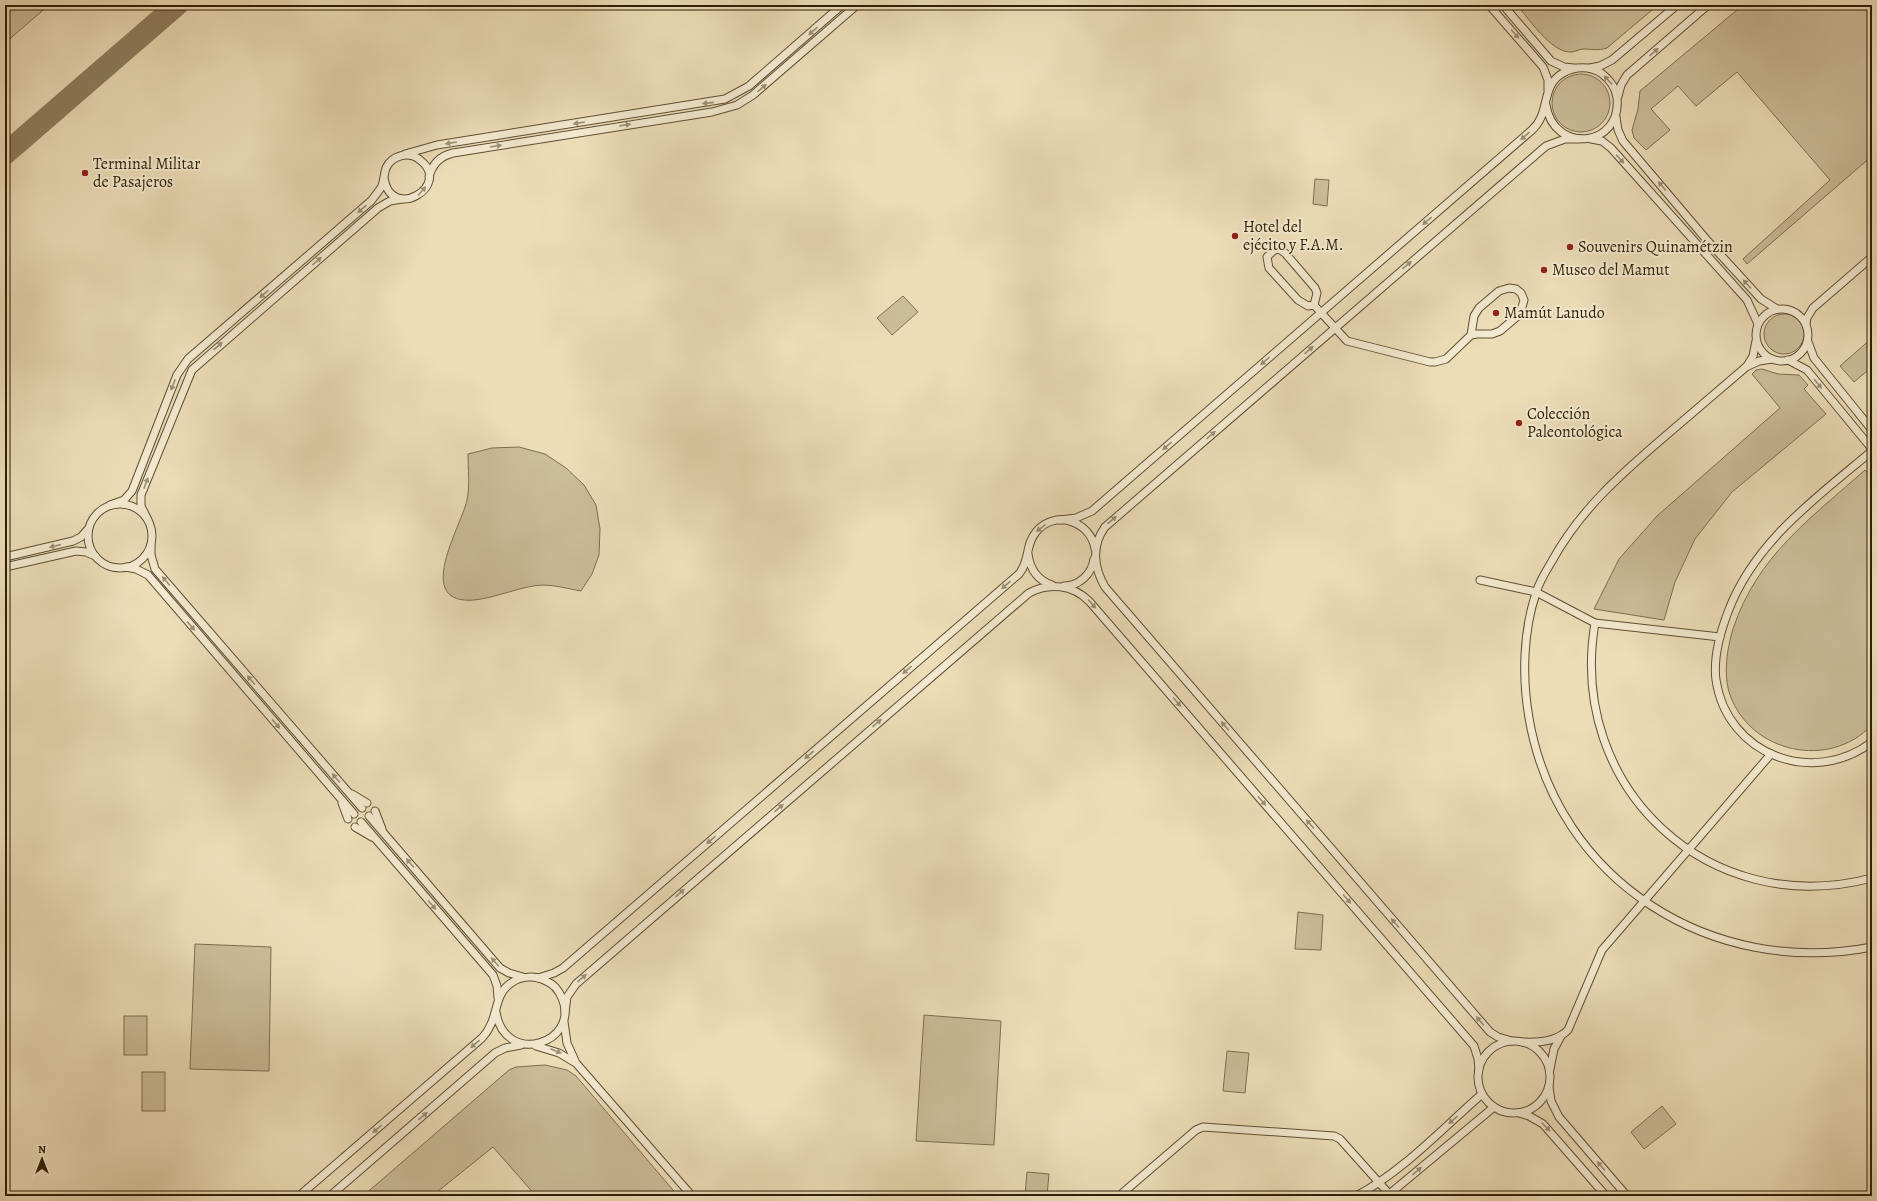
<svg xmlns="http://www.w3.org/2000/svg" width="1877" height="1201" font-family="Alegreya,serif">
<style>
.green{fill:#ccbd99;stroke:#7e6e4f}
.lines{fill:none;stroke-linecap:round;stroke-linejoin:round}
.taxiway{stroke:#8e7e5e;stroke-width:22}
.street-casing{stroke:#5f4e32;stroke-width:9}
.street{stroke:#f3e9d0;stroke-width:7}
.oneway{fill:#9b8e75}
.poi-dot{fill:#8f2418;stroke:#f3e9d0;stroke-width:1.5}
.labels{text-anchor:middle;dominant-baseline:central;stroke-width:4;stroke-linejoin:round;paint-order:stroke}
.poi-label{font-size:16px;fill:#301e05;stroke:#f3e9d0;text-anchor:start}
</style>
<rect width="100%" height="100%" fill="#ecddb7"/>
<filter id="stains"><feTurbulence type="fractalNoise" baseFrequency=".005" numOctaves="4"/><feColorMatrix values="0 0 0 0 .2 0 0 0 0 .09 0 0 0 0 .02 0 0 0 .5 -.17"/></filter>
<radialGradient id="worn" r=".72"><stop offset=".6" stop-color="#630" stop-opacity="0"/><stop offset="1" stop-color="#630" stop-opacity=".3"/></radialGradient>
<g class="green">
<polygon points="5,5 49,5 5,43"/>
<path d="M1517 5H1658L1607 48C1598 51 1591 49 1582 49 1578 50 1574 52 1570 52 1551 52 1529 19 1517 5Z"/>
<polygon points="1743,5 1872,5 1872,156 1747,264 1743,259 1830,180 1737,72 1696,106 1678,86 1651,109 1670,130 1646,150 1634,138 1632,130 1638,109 1640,91"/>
<circle cx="1581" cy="103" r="29"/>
<polygon points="1315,179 1329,180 1327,206 1313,204"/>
<polygon points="903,296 918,312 892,335 877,318"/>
<circle cx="1784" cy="334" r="20"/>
<polygon points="1872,338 1872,367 1854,382 1840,366"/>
<polygon points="1762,369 1778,374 1799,375 1808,385 1804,389 1826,414 1732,492 1695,539 1675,582 1664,620 1594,609 1619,559 1657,516 1780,408 1752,374 1756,370"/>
<path d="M519 447 545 454 566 468 584 485 596 505 600 529 599 555 592 574 581 591C569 589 555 585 542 585 521 586 496 598 474 600 412 605 462 525 467 500 470 486 468 469 468 454L492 448Z"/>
<path d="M1865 470 1872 478V725C1829 770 1751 753 1730 695 1723 674 1727 649 1733 629 1757 556 1810 519 1865 470Z"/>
<polygon points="1298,912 1323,915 1321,950 1295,949"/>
<polygon points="195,944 271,947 269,1071 190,1069"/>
<polygon points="924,1015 1001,1021 994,1145 916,1141"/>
<rect x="124" y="1016" width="23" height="39"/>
<polygon points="1227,1051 1249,1053 1245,1093 1223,1091"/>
<polygon points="545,1065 567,1070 576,1076 678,1196 536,1196 493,1147 432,1196 363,1196 509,1070 516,1067"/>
<rect x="142" y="1072" width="23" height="39"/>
<polygon points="1662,1106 1676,1124 1644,1149 1631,1132"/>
<polygon points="1027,1172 1049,1174 1047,1196 1025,1196"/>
</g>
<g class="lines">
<polyline class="taxiway" points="5,154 177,5"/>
<g class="street-casing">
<g id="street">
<polyline points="1489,5 1543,67 1548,80 1548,90"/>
<polyline points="1503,5 1551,61 1564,67 1574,68"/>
<polyline points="1590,68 1600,66 1612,60 1677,5"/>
<polyline points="1618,96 1621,85 1627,75 1708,5"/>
<polyline points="1616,117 1618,130 1623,141 1706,239 1761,299 1777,309"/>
<polyline points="1591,139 1602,141 1611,148 1747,300 1758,324"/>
<polyline points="405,154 437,145 725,99 749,86 842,5"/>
<path d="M429 177C432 165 440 156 453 153L712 112 737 105 753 95 857 5"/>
<polyline points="1314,305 1308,306 1298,300 1269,268 1267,257 1274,250 1279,249 1285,253 1315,288 1317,293 1314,305 1347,341 1430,362 1435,362 1446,359 1471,335 1477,334 1492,334 1500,331 1520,314 1524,300 1521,293 1516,289 1509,288 1499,291 1479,308 1474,316 1471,335"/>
<circle cx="1782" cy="335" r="26"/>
<polyline points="1806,324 1807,318 1813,308 1872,257"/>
<polyline points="1808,342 1814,358 1872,430"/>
<path d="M1772 359 1759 361 1746 367C1718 391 1691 414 1663 438 1620 475 1580 510 1552 561 1546 571 1539 582 1536 593 1523 632 1522 678 1529 718 1557 882 1713 978 1872 947"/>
<polyline points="1788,360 1807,370 1872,449"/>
<polyline points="1747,366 1753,356 1756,341"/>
<path d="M1872 451C1817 497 1754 542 1728 612 1720 633 1713 657 1716 680 1727 755 1813 787 1872 742"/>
<circle cx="120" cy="536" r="32"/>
<path d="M110 505 124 500 132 491 177 375 188 359 371 201C375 196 379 191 382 186 384 180 384 174 386 168 392 155 409 151 420 160 453 185 391 223 384 178"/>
<polyline points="148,520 141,506 141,495 192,370 378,208 390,201 402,199"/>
<path d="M1060 520 1076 518 1092 511 1532 130C1551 113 1540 86 1563 73 1575 66 1590 66 1601 73 1609 79 1616 88 1617 98 1622 147 1554 155 1546 105"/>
<polyline points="151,545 151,555 155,569 362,808"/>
<path d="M1028 554C1030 569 1037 580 1052 585"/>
<polyline points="5,557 73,541 81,537 88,529"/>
<polyline points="5,567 76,551 86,552 95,556"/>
<polyline points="126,567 136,569 148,575 354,814"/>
<polyline points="1480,580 1536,592 1595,623 1720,637"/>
<path d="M1064 586C1079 586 1092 574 1094 559"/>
<path d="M1595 623C1567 788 1709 921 1872 878"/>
<polyline points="352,794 367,803"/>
<polyline points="342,803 348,819"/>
<polyline points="375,811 382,829"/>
<polyline points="369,816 500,968 509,973 523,977"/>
<polyline points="361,822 493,975 497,986 498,998"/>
<polyline points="355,827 372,837"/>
<path d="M538 978 554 973 563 968 1019 574C1030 561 1025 545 1036 532 1054 509 1091 521 1095 549"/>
<path d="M565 1012 567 997 576 984 1029 593C1049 582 1073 585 1089 601L1474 1046 1478 1059 1479 1069"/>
<polyline points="564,1022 567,1043 576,1063 692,1196"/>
<path d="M1512 1041 1498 1037 1490 1032 1105 587C1094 568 1091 546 1105 527L1546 146 1565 139H1579"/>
<circle cx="1514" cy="1077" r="36"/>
<path d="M1522 1042C1538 1043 1556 1042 1568 1030L1602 950 1771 754"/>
<polyline points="536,1046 559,1053 574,1062"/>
<polyline points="1550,1069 1554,1049 1561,1036"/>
<polyline points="1549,1087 1551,1101 1559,1117 1627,1196"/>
<polyline points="1519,1113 1529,1116 1543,1124 1606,1196"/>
<path d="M299 1196 482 1038C500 1019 492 996 511 983 521 976 535 975 546 981 554 984 559 991 562 998 581 1043 505 1068 496 1012"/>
<polyline points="330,1196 495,1053 505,1048 521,1045"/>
<polyline points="1119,1196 1196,1130 1203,1127 1334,1136 1340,1139 1391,1196"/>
<path d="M1356 1196C1401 1173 1443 1128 1482 1094"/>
<polyline points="1387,1196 1494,1107"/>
</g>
</g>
<use href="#street" class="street"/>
</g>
<defs><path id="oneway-solid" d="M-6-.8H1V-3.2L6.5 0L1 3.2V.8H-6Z"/></defs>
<g class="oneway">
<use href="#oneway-solid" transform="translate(813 31) rotate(139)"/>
<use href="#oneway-solid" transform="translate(1515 34) rotate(49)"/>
<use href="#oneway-solid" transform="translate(1654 52) rotate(-41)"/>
<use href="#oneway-solid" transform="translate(1608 80) rotate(-133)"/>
<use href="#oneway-solid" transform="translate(762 88) rotate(-41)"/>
<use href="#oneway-solid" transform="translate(708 103) rotate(174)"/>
<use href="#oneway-solid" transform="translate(579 123) rotate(171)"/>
<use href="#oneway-solid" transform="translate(625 125) rotate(-9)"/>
<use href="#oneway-solid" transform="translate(1525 136) rotate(139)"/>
<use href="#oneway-solid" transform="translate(451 143) rotate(171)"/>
<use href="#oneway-solid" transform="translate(496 146) rotate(-9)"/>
<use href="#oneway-solid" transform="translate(1620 159) rotate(48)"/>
<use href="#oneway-solid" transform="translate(1662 186) rotate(-130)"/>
<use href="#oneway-solid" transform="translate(422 191) rotate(-49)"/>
<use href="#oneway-solid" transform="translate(362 209) rotate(139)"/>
<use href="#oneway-solid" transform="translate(1427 221) rotate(139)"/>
<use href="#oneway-solid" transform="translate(317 261) rotate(-41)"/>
<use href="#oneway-solid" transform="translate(1407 265) rotate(-41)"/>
<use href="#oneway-solid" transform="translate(1747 284) rotate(-132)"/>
<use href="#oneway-solid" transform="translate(264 294) rotate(139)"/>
<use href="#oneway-solid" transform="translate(218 346) rotate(-41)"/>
<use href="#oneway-solid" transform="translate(1309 350) rotate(-41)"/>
<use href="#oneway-solid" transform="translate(1265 361) rotate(139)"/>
<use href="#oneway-solid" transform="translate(1818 384) rotate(51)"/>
<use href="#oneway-solid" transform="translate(173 385) rotate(111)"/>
<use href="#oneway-solid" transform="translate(1211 435) rotate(-41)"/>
<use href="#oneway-solid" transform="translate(1167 446) rotate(139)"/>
<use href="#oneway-solid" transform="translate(146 483) rotate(-69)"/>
<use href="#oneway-solid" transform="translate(1112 520) rotate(-41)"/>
<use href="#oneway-solid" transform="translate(1041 528) rotate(142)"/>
<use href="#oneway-solid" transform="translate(55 546) rotate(167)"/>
<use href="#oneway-solid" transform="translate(166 581) rotate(-131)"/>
<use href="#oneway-solid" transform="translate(1006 585) rotate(139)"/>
<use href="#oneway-solid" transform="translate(1092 604) rotate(48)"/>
<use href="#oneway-solid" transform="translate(191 626) rotate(49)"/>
<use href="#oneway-solid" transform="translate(907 670) rotate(139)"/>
<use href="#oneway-solid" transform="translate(251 680) rotate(-131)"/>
<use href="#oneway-solid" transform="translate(1177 702) rotate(49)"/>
<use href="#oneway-solid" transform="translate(877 723) rotate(-41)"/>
<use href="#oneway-solid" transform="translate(276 724) rotate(49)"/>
<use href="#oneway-solid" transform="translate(1225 726) rotate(-131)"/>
<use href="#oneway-solid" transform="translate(809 755) rotate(139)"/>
<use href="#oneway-solid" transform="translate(336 778) rotate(-131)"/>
<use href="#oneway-solid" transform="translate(1262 801) rotate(49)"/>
<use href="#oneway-solid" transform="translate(779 808) rotate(-41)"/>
<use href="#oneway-solid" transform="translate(1310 824) rotate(-131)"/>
<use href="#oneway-solid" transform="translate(711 840) rotate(139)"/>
<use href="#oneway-solid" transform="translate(410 863) rotate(-131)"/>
<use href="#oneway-solid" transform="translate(680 893) rotate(-41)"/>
<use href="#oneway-solid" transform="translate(1347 899) rotate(49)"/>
<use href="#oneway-solid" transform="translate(432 905) rotate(49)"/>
<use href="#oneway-solid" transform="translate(1395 923) rotate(-131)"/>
<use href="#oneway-solid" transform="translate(495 962) rotate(-131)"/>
<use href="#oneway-solid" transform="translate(582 978) rotate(-41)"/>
<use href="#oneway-solid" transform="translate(1480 1021) rotate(-131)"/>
<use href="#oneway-solid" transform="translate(475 1044) rotate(139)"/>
<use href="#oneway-solid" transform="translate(556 1051) rotate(23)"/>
<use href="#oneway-solid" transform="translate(423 1116) rotate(-41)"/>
<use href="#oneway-solid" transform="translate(1453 1120) rotate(139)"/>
<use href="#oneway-solid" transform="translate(1546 1127) rotate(45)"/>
<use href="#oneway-solid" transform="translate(377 1129) rotate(139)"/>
<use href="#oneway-solid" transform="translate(1601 1166) rotate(-131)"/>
<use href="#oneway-solid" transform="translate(1417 1171) rotate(-40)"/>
</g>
<g class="poi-dot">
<circle cx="85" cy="173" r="4"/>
<circle cx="1235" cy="236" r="4"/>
<circle cx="1570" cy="247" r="4"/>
<circle cx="1544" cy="270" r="4"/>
<circle cx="1496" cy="313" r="4"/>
<circle cx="1519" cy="423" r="4"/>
</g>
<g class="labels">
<g class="poi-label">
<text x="93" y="164">Terminal Militar<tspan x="93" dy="18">de Pasajeros</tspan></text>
<text x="1243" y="227">Hotel del<tspan x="1243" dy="18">ejécito y F.A.M.</tspan></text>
<text x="1578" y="247">Souvenirs Quinamétzin</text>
<text x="1552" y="270">Museo del Mamut</text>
<text x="1504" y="313">Mamút Lanudo</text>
<text x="1527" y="414">Colección<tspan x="1527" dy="18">Paleontológica</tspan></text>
</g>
</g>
<rect width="1877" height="1201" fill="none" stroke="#ecddb7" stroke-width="20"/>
<rect x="6" y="6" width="1865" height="1189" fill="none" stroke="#301e05" stroke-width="2"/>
<rect x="10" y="10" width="1857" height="1181" fill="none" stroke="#301e05"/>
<g transform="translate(42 1159)" stroke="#f3e9d0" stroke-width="3" paint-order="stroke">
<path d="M0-3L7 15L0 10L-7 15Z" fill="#301e05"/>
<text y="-6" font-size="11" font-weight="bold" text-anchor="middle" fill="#301e05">N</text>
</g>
<rect width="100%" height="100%" filter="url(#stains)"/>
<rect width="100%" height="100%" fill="url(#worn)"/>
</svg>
